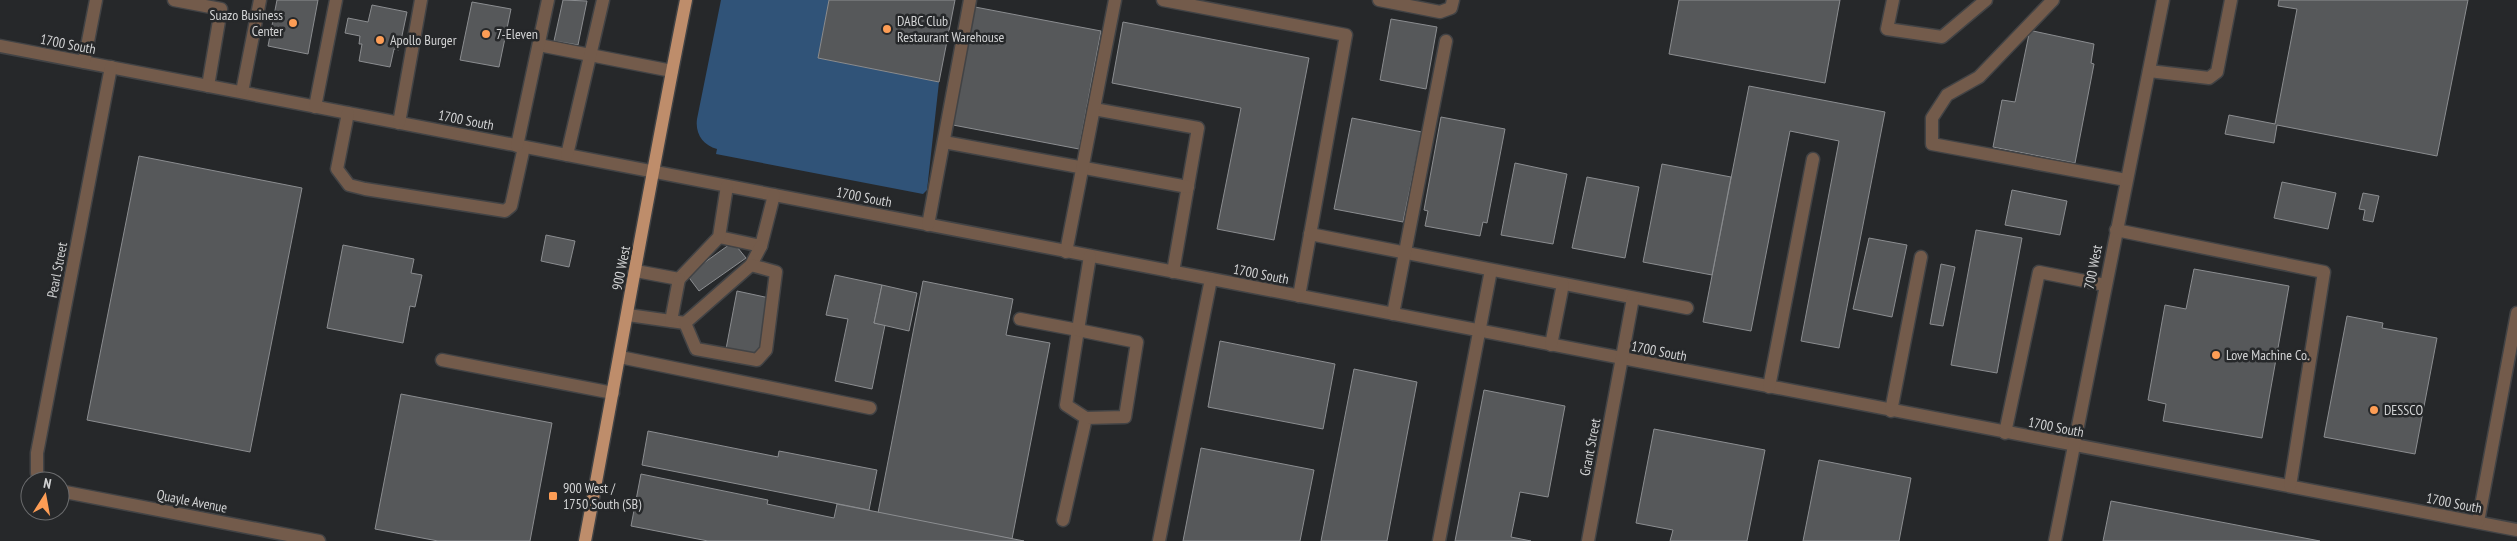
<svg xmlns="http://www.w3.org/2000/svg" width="2517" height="541" font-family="'PT Sans Narrow',sans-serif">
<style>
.green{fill:#305378}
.building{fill:#56585a;stroke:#8b8d90}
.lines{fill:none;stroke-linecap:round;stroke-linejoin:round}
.minor-casing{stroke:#424345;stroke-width:15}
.major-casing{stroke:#424345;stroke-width:15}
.minor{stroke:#735b4b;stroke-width:12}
.major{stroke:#be8d6b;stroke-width:12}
.poi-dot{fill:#fd9d55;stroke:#26282a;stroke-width:2}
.labels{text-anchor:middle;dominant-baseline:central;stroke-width:5;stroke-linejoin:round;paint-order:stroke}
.poi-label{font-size:14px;fill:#d2d3d4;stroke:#26282a;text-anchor:start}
.street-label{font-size:14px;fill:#d2d3d4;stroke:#26282a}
</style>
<rect width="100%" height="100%" fill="#26282a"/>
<path class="green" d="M721 0H829L818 58 939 82 927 190 923 194 716 154 717 149C703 145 695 134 697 119Z"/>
<g class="building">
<polygon points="277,0 318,0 308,54 268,46"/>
<polygon points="563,0 587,1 578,45 554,41"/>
<polygon points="829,0 955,0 939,82 818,58"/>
<polygon points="1679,0 1840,0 1825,83 1669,54"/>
<polygon points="2279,0 2468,0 2437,156 2277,125 2274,143 2225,134 2229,115 2275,124 2297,9 2278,6"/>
<polygon points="472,2 511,9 499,67 460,60"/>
<polygon points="372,5 407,12 399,50 394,49 390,67 359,61 362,44 359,44 360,36 345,33 348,18 368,22"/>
<polygon points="975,7 1101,31 1079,149 953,125"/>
<polygon points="1391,19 1437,27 1426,89 1380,80"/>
<polygon points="1123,22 1309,58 1274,240 1217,229 1241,108 1112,83"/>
<polygon points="2033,31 2094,44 2091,63 2094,64 2075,163 1993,147 2002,100 2015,102 2029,34"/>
<polygon points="1749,86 1885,112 1839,348 1801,341 1839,141 1790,131 1751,331 1703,322"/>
<polygon points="1441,117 1505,129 1487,223 1483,222 1480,236 1425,226 1428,211 1424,210"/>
<polygon points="1352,118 1422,132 1403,222 1334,209"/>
<polygon points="139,156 302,188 250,452 87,420"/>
<polygon points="1515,163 1567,174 1553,244 1501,235"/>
<polygon points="1662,164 1731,177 1712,275 1643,262"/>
<polygon points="1587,177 1639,187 1625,258 1572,248"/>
<polygon points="2282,182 2336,193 2328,229 2274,218"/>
<polygon points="2012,190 2067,201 2060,235 2005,225"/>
<polygon points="2363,193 2379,196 2373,222 2363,220 2365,210 2359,209"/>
<polygon points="1976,230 2022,238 1997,373 1951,365"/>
<polygon points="546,235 575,241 569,267 541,261"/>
<polygon points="1869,238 1907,245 1892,317 1853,309"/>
<polygon points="733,242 746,258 699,291 687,275"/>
<polygon points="343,245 414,259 411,273 422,275 415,307 410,306 403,343 327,328"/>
<polygon points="1941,264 1955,267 1943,326 1930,324"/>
<polygon points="2194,269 2289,286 2262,438 2163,421 2166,404 2148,400 2165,305 2186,309"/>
<polygon points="835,275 882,285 874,323 885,325 872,389 835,381 848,319 826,315"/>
<polygon points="923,281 1013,299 1006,335 1050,343 1012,539 878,513"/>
<polygon points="882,285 917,293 909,331 874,323"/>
<polygon points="737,291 774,299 760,352 750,354 726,349"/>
<polygon points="2347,316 2383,323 2382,328 2437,338 2415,454 2324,437"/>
<polygon points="1220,341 1335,364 1323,429 1208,407"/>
<polygon points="1354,369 1417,382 1387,541 1321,541"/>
<polygon points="1484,390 1565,406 1548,497 1520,492 1511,537 1531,541 1455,541"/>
<polygon points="401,394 552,423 530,541 438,541 375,529"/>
<polygon points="1654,429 1765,450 1747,541 1670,541 1673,530 1636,523"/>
<polygon points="648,431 778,457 779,451 877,470 869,510 642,465"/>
<polygon points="1201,448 1314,470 1300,541 1183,541"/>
<polygon points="1819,460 1911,478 1899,541 1803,541"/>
<polygon points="641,474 768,500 767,504 834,518 837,504 1024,541 708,541 631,526"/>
<polygon points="2111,501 2320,541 2103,541"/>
</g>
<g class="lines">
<g class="minor-casing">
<g id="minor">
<polyline points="174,0 221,9 208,86"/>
<polyline points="1163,0 1346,35 1299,296"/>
<polyline points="1379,0 1440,12 1451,8 1453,0"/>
<polyline points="1893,0 1887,29 1942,37 1986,0"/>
<polyline points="2053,0 1979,77 1947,95 1932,118 1932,144 2126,180"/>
<polyline points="539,45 672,71"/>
<polyline points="0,46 2517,530"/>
<polyline points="84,62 96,0"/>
<polyline points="2149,71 2209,78 2217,72 2231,0"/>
<polyline points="242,92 260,0"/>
<polyline points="315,107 336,0"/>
<polyline points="1094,109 1198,128 1173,272"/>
<polyline points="348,113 337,169 349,185 365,189 505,211 511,206 524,147"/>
<polyline points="399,123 421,0"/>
<polyline points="944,142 1188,187"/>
<polyline points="517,146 548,0"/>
<polyline points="567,155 603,0"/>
<polyline points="928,225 970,0"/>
<polyline points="2116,230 2324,272 2290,486"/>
<polyline points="1310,234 1687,308"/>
<polyline points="719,237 761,246 774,195"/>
<polyline points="1066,252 1115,0"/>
<polyline points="636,271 679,279 719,237 727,186"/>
<polyline points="1393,314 1446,41"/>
<polyline points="628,315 685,323 751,265 761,246"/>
<polyline points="1020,319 1078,330 1066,405 1086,418"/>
<polyline points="671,321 679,279"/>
<polyline points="685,323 696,349 757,360 766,350 776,272 751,265"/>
<polyline points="1551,345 1563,284"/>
<polyline points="620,357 870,408"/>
<polyline points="442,360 613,393"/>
<polyline points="1769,387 1813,159"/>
<polyline points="1891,411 1921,257"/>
<polyline points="2005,433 2039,272 2105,285"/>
<polyline points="41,481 37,473 37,453 111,67"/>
<polyline points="60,491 319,541"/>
<polyline points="1063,520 1086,418 1125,417 1137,342 1078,330 1090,256"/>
<polyline points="2478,522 2517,313"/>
<polyline points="1159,541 1211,279"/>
<polyline points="1439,541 1491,270"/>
<polyline points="1588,541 1633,298"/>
<polyline points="2055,541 2163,0"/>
</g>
</g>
<g class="major-casing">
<path id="major" d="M585 541C619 361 650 180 686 0"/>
</g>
<use href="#minor" class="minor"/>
<use href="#major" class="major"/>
</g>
<g class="poi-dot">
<circle cx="293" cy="23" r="5"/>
<circle cx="887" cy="29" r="5"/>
<circle cx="486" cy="34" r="5"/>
<circle cx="380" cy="40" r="5"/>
<circle cx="2216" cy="355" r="5"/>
<circle cx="2374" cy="410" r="5"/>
<rect x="548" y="491" width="10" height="10" rx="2.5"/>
</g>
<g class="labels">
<g class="poi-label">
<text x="283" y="15" text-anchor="end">Suazo Business<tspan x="283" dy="16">Center</tspan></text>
<text x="897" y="21">DABC Club<tspan x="897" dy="16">Restaurant Warehouse</tspan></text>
<text x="496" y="34">7-Eleven</text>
<text x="390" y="40">Apollo Burger</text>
<text x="2226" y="355">Love Machine Co.</text>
<text x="2384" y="410">DESSCO</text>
<text x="563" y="488">900 West /<tspan x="563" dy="16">1750 South (SB)</tspan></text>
</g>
<g class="street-label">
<text transform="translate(68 44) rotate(11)">1700 South</text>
<text transform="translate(466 120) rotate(11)">1700 South</text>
<text transform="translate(864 197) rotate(11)">1700 South</text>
<text transform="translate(2093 267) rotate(-79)">700 West</text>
<text transform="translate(621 268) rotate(-79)">900 West</text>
<text transform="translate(57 270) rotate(-79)">Pearl Street</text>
<text transform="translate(1261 274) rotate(11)">1700 South</text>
<text transform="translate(1659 351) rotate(11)">1700 South</text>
<text transform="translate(2056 427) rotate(11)">1700 South</text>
<text transform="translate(1590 447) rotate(-79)">Grant Street</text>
<text transform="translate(192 501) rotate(11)">Quayle Avenue</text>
<text transform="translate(2454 503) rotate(11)">1700 South</text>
</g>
</g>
<g transform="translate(45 496) rotate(11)"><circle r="24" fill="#26282a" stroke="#6b6c6e"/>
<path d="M0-4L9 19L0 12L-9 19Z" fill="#fd9d55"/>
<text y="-8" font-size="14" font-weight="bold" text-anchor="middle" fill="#d2d3d4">N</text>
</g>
</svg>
